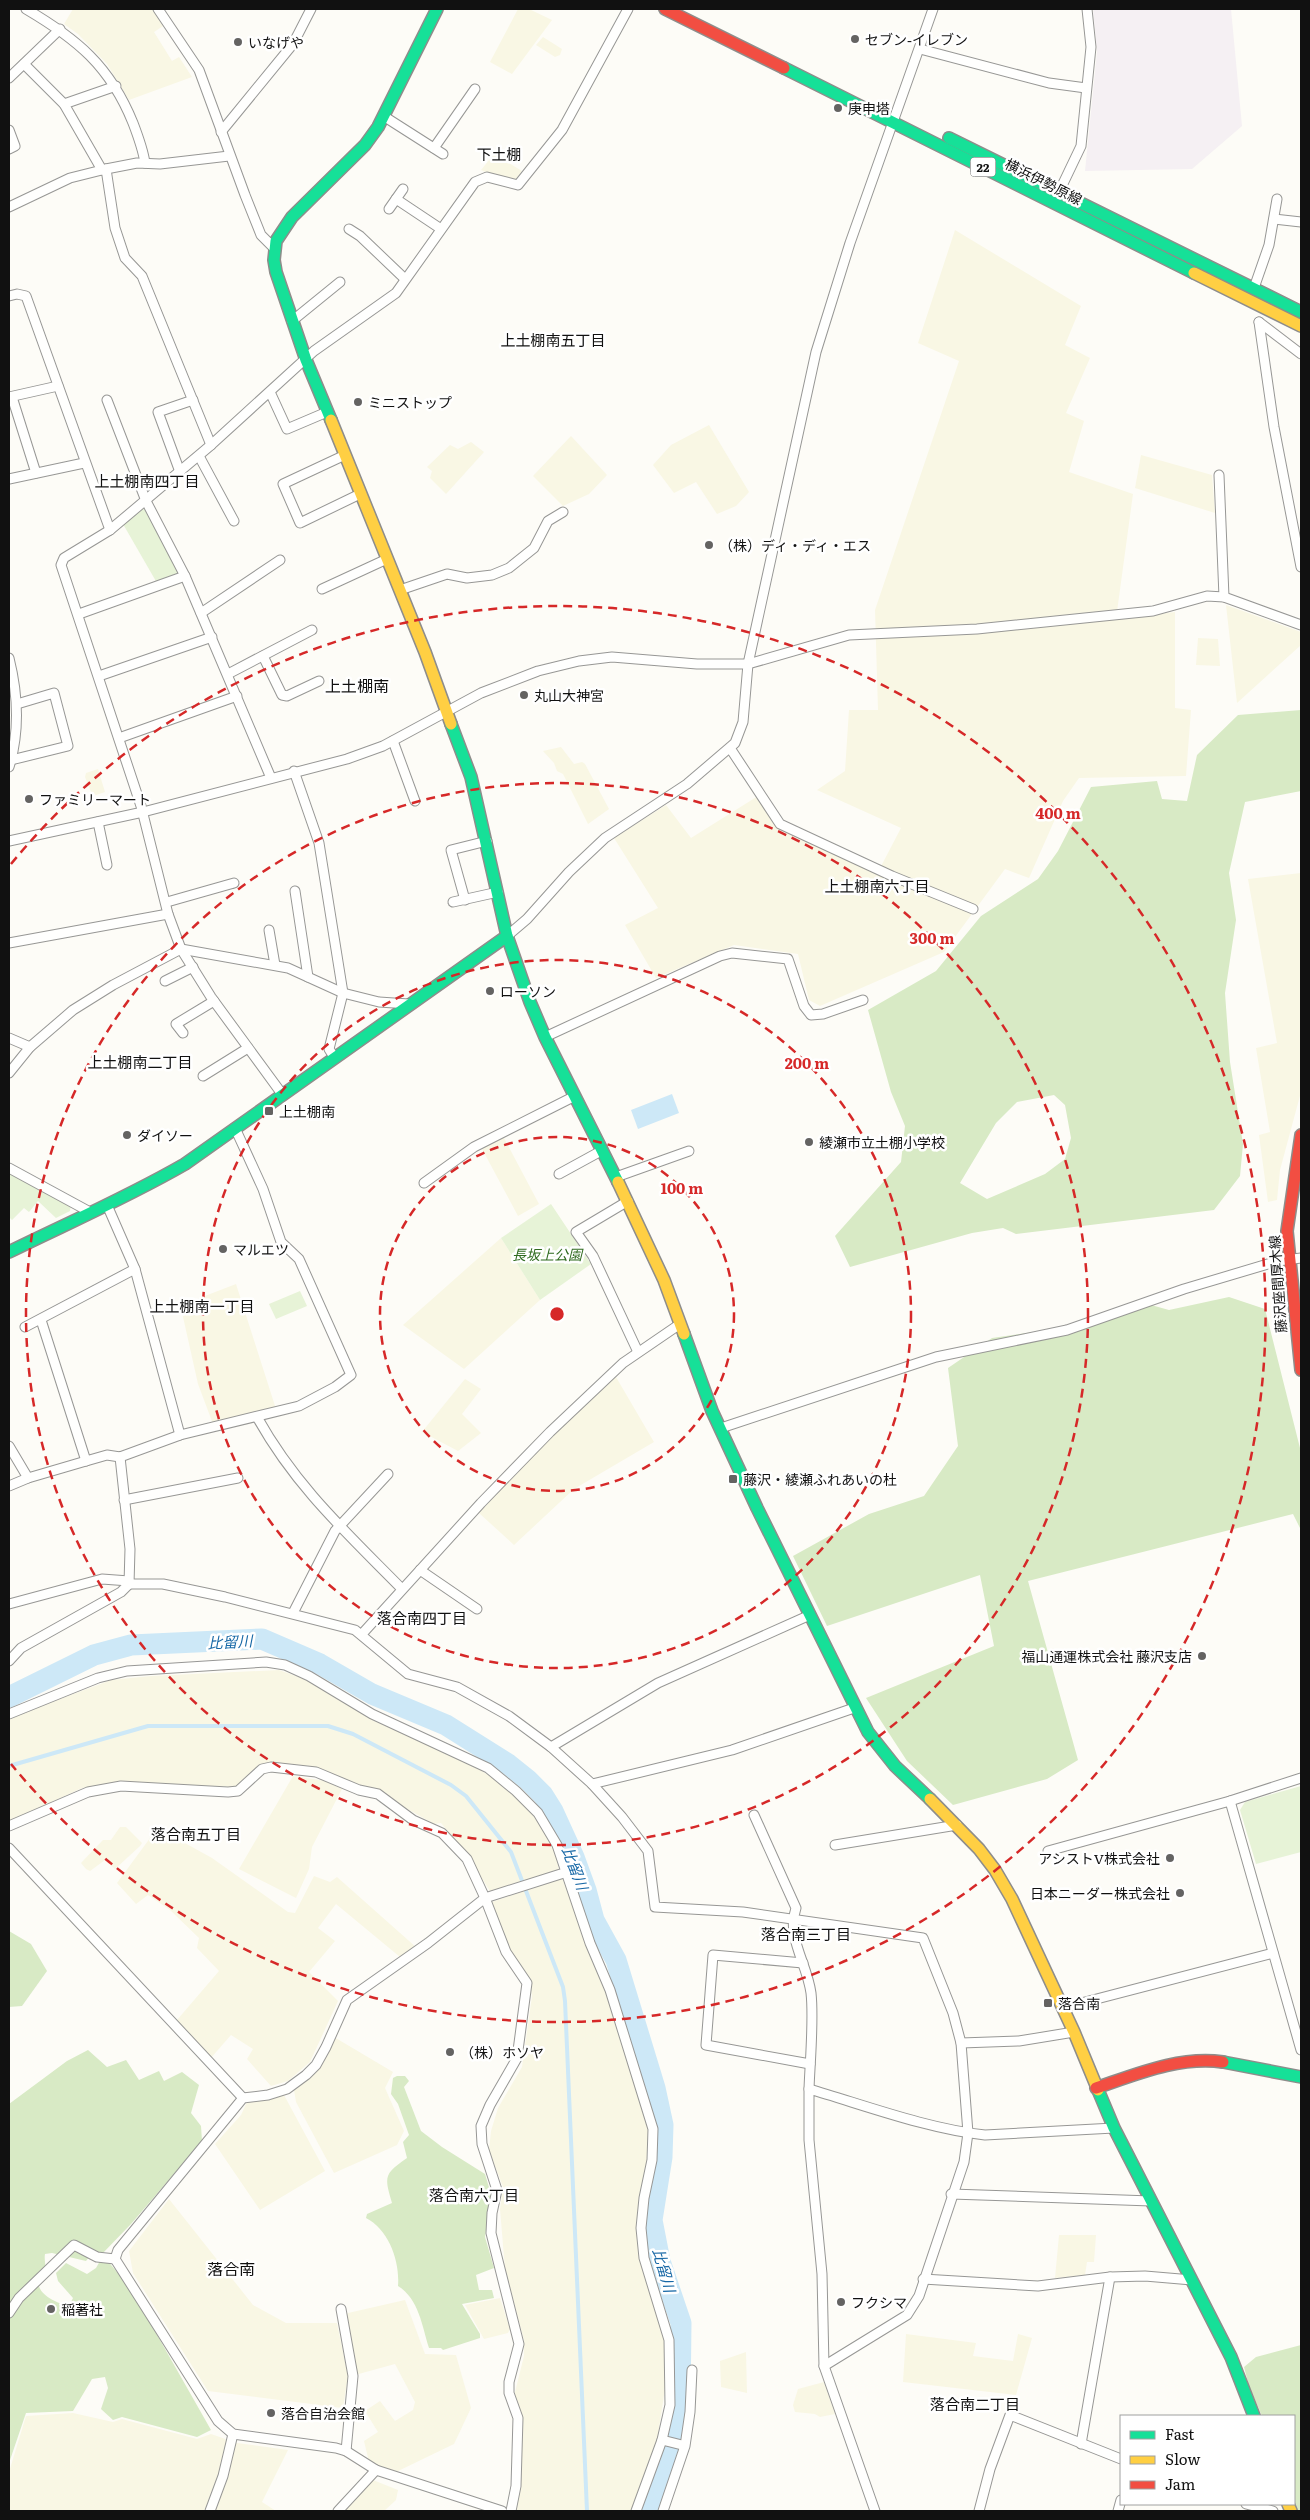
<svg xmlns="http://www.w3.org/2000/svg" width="1310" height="2520" font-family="Literata,'Noto Sans JP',serif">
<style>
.industrial{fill:#f5f0f3}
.farmland{fill:#f9f7e4}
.green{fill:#e7f3d7}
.forest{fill:#d8eac5;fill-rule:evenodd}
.water{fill:#cde8f7}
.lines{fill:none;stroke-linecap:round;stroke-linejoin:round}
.stream{stroke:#cde8f7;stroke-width:4}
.river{stroke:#cde8f7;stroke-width:21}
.street-casing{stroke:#979795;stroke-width:11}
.fast-casing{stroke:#8e8d8b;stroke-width:14}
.slow-casing{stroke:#8e8d8b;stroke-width:14}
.jam-casing{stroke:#8e8d8b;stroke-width:14}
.street{stroke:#fffffe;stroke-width:9}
.fast{stroke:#16e098;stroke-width:11}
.slow{stroke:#ffcf43;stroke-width:11}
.jam{stroke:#f24e42;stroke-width:11}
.ring{fill:none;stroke:#d62828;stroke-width:2.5;stroke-dasharray:9 6}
.poi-dot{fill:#646362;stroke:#fff;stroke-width:2}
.labels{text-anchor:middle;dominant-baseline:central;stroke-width:5;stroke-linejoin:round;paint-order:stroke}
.shield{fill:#fff;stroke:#585858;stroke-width:1}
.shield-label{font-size:12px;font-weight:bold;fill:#111}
.poi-label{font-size:14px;fill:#111;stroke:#fff;text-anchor:start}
.street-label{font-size:14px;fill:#111;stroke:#fff}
.park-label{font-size:14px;font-style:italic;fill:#2f6b1f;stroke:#fff}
.neighbourhood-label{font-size:15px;fill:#111;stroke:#fff}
.water-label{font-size:15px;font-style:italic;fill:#1768a6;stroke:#fff}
.quarter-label{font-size:16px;fill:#111;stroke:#fff}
.centre{fill:#d62828;stroke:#fff;stroke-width:2.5}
.ring-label{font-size:15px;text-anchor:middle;font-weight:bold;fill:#d62828;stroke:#fff;stroke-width:5;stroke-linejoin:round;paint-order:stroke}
</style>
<rect width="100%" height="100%" fill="#fdfcf7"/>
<polygon class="industrial" points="1093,9 1231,9 1242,126 1192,169 1085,171 1097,52"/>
<g class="farmland">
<polygon points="73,9 152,9 163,26 154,32 172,61 179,57 192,77 129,100 107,64 78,34 64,24"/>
<polygon points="518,9 529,9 552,20 512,74 490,62"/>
<polygon points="543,37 562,49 560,55 555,57 536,45"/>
<polygon points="494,154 522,171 515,180 500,178 481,170"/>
<polygon points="955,230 1081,306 1065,345 1090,358 1066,413 1084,421 1069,472 1133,494 1116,619 1175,612 1175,708 1191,710 1186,776 1079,778 1063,801 1029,878 1005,869 944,952 820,1006 809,1000 798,954 734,945 656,978 625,925 658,908 614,838 666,805 691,838 758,796 776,825 878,872 901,828 817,790 845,771 849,710 878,710 875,610 959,361 918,343"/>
<polygon points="709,425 749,492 736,506 717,514 696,482 674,493 653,465 671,445"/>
<polygon points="571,436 607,475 589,494 563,506 533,476"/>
<polygon points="471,442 484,452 446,494 430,478 432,471 427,467 450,445 458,449"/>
<polygon points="1141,455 1212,475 1215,513 1135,488"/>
<polygon points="1226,605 1301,632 1301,645 1237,703"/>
<polygon points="1198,638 1218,639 1220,666 1196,665"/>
<polygon points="561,747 574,764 582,762 585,764 609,809 588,824 563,774 557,771 554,763 543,751"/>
<polygon points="98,769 105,792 96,795 91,792 85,777 86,773"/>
<polygon points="1301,873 1301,1092 1280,1170 1277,1200 1268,1202 1259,1135 1270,1132 1256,1048 1277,1043 1248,879"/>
<polygon points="503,1136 539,1204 518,1216 481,1147"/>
<polygon points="501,1238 540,1300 464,1369 403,1325"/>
<polygon points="236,1284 276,1409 213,1424 198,1384 179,1299 197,1299"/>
<polygon points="616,1377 654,1442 574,1489 514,1545 479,1513 543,1444"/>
<polygon points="465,1379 481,1389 462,1414 481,1433 458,1451 422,1432"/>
<polygon points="279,1670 304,1679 374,1721 426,1742 477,1768 506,1786 537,1817 555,1848 559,1871 491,1893 468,1856 441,1823 434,1824 377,1792 315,1768 267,1767 237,1787 117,1783 82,1788 9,1822 9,1718 111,1680 151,1676"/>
<polygon points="293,1776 326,1781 342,1789 312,1847 309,1869 296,1898 239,1869"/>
<polygon points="120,1827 126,1827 142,1843 140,1846 115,1869 105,1860 90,1871 86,1869 81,1863 103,1840 111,1840"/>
<polygon points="153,1834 174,1837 212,1858 288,1912 295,1913 314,1876 330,1882 337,1877 417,1948 400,1957 336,1904 318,1928 335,1941 309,1972 338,2001 310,2062 288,2081 271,2086 247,2059 253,2049 231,2035 210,2059 177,2020 219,1971 197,1948 199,1938 170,1910 148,1895 136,1904 117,1883"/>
<polygon points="562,1878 602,1977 650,2127 649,2158 641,2190 636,2224 646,2277 664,2338 668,2369 656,2448 633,2511 517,2511 521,2416 514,2396 524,2356 524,2340 505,2269 500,2209 503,2187 489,2150 491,2131 498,2108 522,2067 532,1996 529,1979 507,1946 492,1902"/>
<polygon points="334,2037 393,2072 385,2088 404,2131 397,2145 334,2173 296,2102 294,2090 303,2082"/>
<polygon points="284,2095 325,2171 260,2210 215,2144 241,2115 247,2102"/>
<polygon points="169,2199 253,2305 286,2323 337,2323 348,2376 343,2408 208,2391 133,2273 129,2251"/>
<polygon points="1059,2235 1096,2235 1094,2262 1087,2262 1085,2275 1055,2278"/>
<polygon points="500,2298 510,2329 508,2333 484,2339 465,2305"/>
<polygon points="405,2300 425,2354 456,2355 471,2408 454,2444 394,2473 369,2462 364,2441 378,2432 365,2411 380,2401 395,2421 413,2410 415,2402 395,2364 355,2375 345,2320 348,2313"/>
<polygon points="906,2334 976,2343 973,2356 1013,2361 1018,2334 1032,2338 1016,2395 903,2382"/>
<polygon points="746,2352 747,2393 721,2387 720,2361"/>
<polygon points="824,2382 835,2414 820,2417 815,2414 795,2412 793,2405 798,2389"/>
<polygon points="73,2413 113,2422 122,2419 197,2439 211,2434 237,2443 288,2450 262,2502 276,2511 9,2511 9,2472 26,2416"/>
<polygon points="373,2480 398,2490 396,2500 384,2511 343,2511"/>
</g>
<g class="green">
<polygon points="142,509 147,510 178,572 176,575 157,583 123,524"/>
<polygon points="9,1171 71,1203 70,1211 56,1218 38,1201 29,1212 24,1208 12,1220 9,1217"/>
<polygon points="551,1204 591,1264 540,1300 501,1238"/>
<polygon points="300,1291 307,1306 276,1319 269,1304"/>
<polygon points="1301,1786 1301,1852 1256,1864 1240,1810 1245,1802"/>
</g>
<g class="forest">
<path d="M1301 710V791L1245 802 1229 873 1236 920 1225 993 1230 1062 1243 1144 1240 1176 1214 1210 1016 1234 1003 1228 972 1233 850 1267 835 1236 901 1162 905 1126 891 1092 868 1010 936 971 981 916 1038 879 1058 851 1091 787 1157 781 1162 799 1187 801 1197 755 1238 715ZM1054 1095 1065 1105 1071 1138 1065 1159 1045 1174 987 1199 960 1183 996 1123 1017 1102Z"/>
<polygon points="1229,1297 1265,1309 1301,1452 1301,1530 1293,1514 1028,1581 1078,1760 1047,1779 953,1805 907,1761 866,1698 994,1646 980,1575 827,1626 793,1556 869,1514 924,1496 958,1446 948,1368 992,1338 1074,1326 1144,1303 1169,1310"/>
<polygon points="9,1931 31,1944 47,1971 22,2006 9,2007"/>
<path d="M88 2050 107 2067 126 2060 139 2080 159 2071 164 2081 182 2072 199 2085 191 2113 201 2126 202 2141 131 2224 102 2254 131 2289 211 2430 197 2437 122 2417 113 2420 101 2409 108 2388 105 2377 92 2379 73 2411 26 2413 9 2463V2104L67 2061ZM52 2253 86 2261 89 2257 100 2261 96 2268 87 2274 66 2263 56 2273 58 2281 73 2298 71 2302 65 2305C57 2303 38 2294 39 2284 39 2279 44 2274 45 2269 46 2264 44 2260 45 2254Z"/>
<path d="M397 2076H405L409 2081 404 2087 421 2131 442 2147 485 2174 491 2194 485 2237 494 2268 476 2275 479 2290H492L494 2298 462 2304 480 2334V2338L443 2350 441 2348H429C422 2326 419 2299 398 2286 400 2261 389 2230 366 2218L367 2214 392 2203C384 2176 384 2174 407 2158L403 2142 409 2135 398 2104 391 2094 393 2078Z"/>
<polygon points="1301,2345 1301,2511 1296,2511 1294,2501 1294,2416 1262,2416 1249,2386 1244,2367 1256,2357"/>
</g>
<polygon class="water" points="672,1094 679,1113 638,1129 631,1110"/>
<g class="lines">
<polyline class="stream" points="9,1766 148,1726 328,1726 353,1734 451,1785 466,1796 511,1852 563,1987 565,2001 587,2511"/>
<polyline class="river" points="9,1697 94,1655 131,1645 262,1639 320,1664 372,1694 446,1725 508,1764 528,1780 543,1795 553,1811 574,1857 586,1890 594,1920 616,1960 655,2088 663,2125 662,2157 652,2220 660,2261 681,2323 680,2405 669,2453 648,2511"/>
<g class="street-casing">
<g id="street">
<path d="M26 9C77 39 110 66 133 123 138 136 143 149 145 163"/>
<polyline points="158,9 199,70 245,195 261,235 274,248"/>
<polyline points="920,49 1049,83 1086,88"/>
<polyline points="24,64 64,104 102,170"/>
<polyline points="9,78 60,29"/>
<polyline points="64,104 116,86"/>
<polyline points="385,117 443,154"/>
<polyline points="9,130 15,146 9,149"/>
<polyline points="221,132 293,44 311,9"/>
<polyline points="434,148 475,89"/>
<polyline points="106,169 115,228 125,258 142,276 211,445"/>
<polyline points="1059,192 1081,146 1091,47 1087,9"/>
<polyline points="396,199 403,189"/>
<polyline points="9,207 70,178 106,169 137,163 160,164 229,156"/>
<polyline points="389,209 396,199 441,229"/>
<polyline points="1274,219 1301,222"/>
<polyline points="349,229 360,236 405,279"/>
<polyline points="1254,288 1269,245 1277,199"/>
<polyline points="9,296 17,294 26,296 110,530"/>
<polyline points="292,321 340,282"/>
<polyline points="1259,322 1274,427 1301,567"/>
<polyline points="1259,322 1301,354"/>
<polyline points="270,392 287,429 327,412"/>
<polyline points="9,397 58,386"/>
<polyline points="12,397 36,473"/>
<polyline points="107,400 146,501 185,576 271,778"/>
<polyline points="345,455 283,484 300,523 360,494"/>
<polyline points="199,456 234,521"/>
<polyline points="180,472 158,412 193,400"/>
<polyline points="1219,475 1224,597"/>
<polyline points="9,479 84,463"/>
<polyline points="322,589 387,559"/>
<polyline points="400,590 447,574 467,578 492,575 509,568 534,548 548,521 563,512"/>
<polyline points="201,613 280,560"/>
<polyline points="79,614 185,576"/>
<polyline points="263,656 282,695 287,696 319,681"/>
<path d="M9 658C18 694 20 731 9 767"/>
<polyline points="228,674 312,630"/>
<polyline points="99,676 212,637"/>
<polyline points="119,738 237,696"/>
<polyline points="393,741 415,801"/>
<polyline points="730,748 780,824 892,876 973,909"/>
<polyline points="11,760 68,746 54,693 17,704"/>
<polyline points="294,771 319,843 343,993 329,1049 334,1057"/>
<polyline points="98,822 107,865"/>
<polyline points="9,841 143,812 347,759 383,746 481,693 538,671 579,661 612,657 697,664 748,664 849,635 977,629 1153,611 1207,596 1224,597 1301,625"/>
<polyline points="295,891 308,977"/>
<polyline points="465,900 451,850 487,841"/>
<polyline points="167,902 234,883"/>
<polyline points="453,902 498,892"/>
<polyline points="269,930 275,965"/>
<polyline points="507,936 527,919 569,872 605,838 687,784 735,743 743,722 748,664 816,352 850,243 933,9"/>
<polyline points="9,943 168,914"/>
<polyline points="165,981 193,967"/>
<polyline points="183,1033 176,1024 214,1001"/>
<polyline points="545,1037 720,956 732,953 788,959 804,1006 811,1015 823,1014 863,1000"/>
<polyline points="9,1038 30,1047"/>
<polyline points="9,1073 30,1047 73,1010 113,985 181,949 288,968 343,993 379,1002 409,1004"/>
<polyline points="203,1076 248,1048"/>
<polyline points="282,1094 211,997 181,949 168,914 141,806 61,565 64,558 110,530 211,445 314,351 396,293 475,182 487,177 518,185 562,130 628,9"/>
<polyline points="9,1168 90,1212"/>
<polyline points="559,1174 601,1151"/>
<polyline points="616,1177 689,1151"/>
<polyline points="424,1183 474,1147 575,1096"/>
<polyline points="628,1201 576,1232 593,1256 638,1352"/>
<polyline points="107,1205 135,1269 180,1435"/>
<polyline points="41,1320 86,1461"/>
<polyline points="25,1327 135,1269"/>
<path d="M257 1417C296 1487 346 1532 402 1589"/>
<polyline points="721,1428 936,1357 1067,1330 1184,1289 1278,1261 1301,1258"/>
<polyline points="9,1446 28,1478"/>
<polyline points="9,1486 28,1478 86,1461 107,1455 120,1457 180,1435 299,1406 335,1387 351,1375 299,1259 281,1242 263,1189 235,1128"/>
<polyline points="124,1500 238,1478"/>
<polyline points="420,1570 477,1609"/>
<polyline points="129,1584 163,1584 225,1597 355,1630 408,1674 457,1687 509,1716 551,1747 592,1784 622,1817 648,1851 655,1907 743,1912 923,1938 953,2013 961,2043 968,2133 964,2162 919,2296 907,2315 824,2366"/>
<polyline points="9,1604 102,1579 129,1581"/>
<polyline points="293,1613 335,1531 388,1474"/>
<polyline points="362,1634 481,1503 550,1432 623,1363 680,1324"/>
<polyline points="9,1661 21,1648 121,1592 129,1584 130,1549 120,1457"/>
<polyline points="9,1714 98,1678 127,1671 266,1662 285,1665 309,1676 372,1714 488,1768 516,1791 538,1813 557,1845 590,1943 610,1990 653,2129 652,2160 644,2198 641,2228 644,2258 669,2340 670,2405 662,2440 636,2511"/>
<polyline points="551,1747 658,1683 810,1615"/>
<polyline points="592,1784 732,1750 854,1708"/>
<polyline points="1230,1801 1301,2050"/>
<path d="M754 1815 796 1908C786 1937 807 1963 811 1993 814 2020 810 2061 809 2089"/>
<polyline points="9,1826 88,1792 121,1786 228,1792 238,1791 262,1769 271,1767 316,1772 359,1790 378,1794 413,1820 442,1833 467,1859 485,1898 506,1952 527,1983 517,2058 490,2105 481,2126 482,2144 497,2190 492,2213 491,2233 519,2344 509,2382 509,2393 518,2418 516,2486 511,2511"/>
<polyline points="835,1845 957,1825"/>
<polyline points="9,1848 243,2098"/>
<polyline points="1048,1851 1230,1801 1301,1778"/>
<polyline points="803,1963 713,1955 706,2045 810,2064"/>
<polyline points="1062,2008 1273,1953"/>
<polyline points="961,2043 1019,2041 1074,2032"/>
<polyline points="951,2194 1151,2201"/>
<polyline points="923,2279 1038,2286 1110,2277 1145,2276 1192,2280"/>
<polyline points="341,2309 353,2376 346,2451"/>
<polyline points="9,2313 19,2298 74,2245 97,2257 115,2259"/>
<polyline points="662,2440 682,2445"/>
<polyline points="1081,2444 1110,2277"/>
<polyline points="1246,2504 1273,2511"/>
<polyline points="210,2511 223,2476 233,2434"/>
<polyline points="338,2511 376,2470"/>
<polyline points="502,2511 376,2470 346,2451 336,2448 233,2434 218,2421 115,2259 118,2250 243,2098 268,2095 287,2089 306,2075 316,2065 326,2047 347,2000 428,1943 485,1898 567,1872"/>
<polyline points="663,2511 685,2446 690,2412 692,2370"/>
<path d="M875 2511 824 2366 822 2274 809 2140V2089C864 2105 928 2129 985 2135L1114 2128"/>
<polyline points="979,2511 990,2469 1010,2415 1121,2459"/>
<polyline points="1118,2511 1121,2500"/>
</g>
</g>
<g class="fast-casing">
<g id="fast">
<polyline points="784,68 1194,273"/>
<polyline points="949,138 1301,312"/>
<polyline points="331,420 306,360 276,272 274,260 276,241 292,217 365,145 378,127 437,9"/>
<polyline points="451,724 471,777 507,936 530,1002 545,1037 618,1182"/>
<path d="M9 1252C68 1223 128 1197 185 1164L507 936"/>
<polyline points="684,1334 712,1411 757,1508 868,1732 895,1766 930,1799"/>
<polyline points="1223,2062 1301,2077"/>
<polyline points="1098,2090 1114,2128 1231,2357 1254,2416"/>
</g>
</g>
<g class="slow-casing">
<g id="slow">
<polyline points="1194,273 1301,326"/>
<polyline points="331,420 425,652 451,724"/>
<polyline points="618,1182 664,1280 684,1334"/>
<polyline points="930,1799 979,1849 995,1870 1012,1899 1074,2032 1098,2090"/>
<polyline points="1288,2504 1291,2511"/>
</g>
</g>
<g class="jam-casing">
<g id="jam">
<polyline points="665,9 784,68"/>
<polyline points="1301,1135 1287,1231 1301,1370"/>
<path d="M1096 2088C1137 2074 1179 2056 1223 2062"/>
</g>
</g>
<use href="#street" class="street"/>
<use href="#fast" class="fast"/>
<use href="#slow" class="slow"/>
<use href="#jam" class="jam"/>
</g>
<g class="ring">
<circle cx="557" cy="1314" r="177"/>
<circle cx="557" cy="1314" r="354"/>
<circle cx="557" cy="1314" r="531"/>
<path d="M11 864A708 708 0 1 1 11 1764"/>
</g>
<g class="poi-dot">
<circle cx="855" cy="39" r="5"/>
<circle cx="238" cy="42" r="5"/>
<circle cx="838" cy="108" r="5"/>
<circle cx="358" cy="402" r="5"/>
<circle cx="709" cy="545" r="5"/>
<circle cx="524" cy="695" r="5"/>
<circle cx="29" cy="799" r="5"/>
<circle cx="490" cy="991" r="5"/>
<rect x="264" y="1106" width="10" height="10" rx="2.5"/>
<circle cx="127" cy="1135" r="5"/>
<circle cx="809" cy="1142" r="5"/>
<circle cx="223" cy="1249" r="5"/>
<rect x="728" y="1474" width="10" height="10" rx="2.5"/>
<circle cx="1202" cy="1656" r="5"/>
<circle cx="1170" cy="1858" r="5"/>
<circle cx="1180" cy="1893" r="5"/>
<rect x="1043" y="1998" width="10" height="10" rx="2.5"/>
<circle cx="450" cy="2052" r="5"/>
<circle cx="841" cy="2302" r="5"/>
<circle cx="51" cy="2309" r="5"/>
<circle cx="271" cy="2413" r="5"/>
</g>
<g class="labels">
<rect class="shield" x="970.5" y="157.5" width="25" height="19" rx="4"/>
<g class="shield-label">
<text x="983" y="167">22</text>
</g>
<g class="poi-label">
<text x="865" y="39">セブン-イレブン</text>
<text x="248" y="42">いなげや</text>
<text x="848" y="108">庚申塔</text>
<text x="368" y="402">ミニストップ</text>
<text x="719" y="545">（株）ディ・ディ・エス</text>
<text x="534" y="695">丸山大神宮</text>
<text x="39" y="799">ファミリーマート</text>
<text x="500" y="991">ローソン</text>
<text x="279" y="1111">上土棚南</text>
<text x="137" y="1135">ダイソー</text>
<text x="819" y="1142">綾瀬市立土棚小学校</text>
<text x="233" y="1249">マルエツ</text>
<text x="743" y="1479">藤沢・綾瀬ふれあいの杜</text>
<text x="1192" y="1656" text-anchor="end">福山通運株式会社 藤沢支店</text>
<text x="1160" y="1858" text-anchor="end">アシストV株式会社</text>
<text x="1170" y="1893" text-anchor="end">日本ニーダー株式会社</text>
<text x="1058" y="2003">落合南</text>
<text x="460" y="2052">（株）ホソヤ</text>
<text x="851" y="2302">フクシマ</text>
<text x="61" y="2309">稲著社</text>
<text x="281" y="2413">落合自治会館</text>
</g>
<g class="street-label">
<text transform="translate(1044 181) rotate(27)">横浜伊勢原線</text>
<text transform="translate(1277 1284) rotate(-94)">藤沢座間厚木線</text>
</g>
<g class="park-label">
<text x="547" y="1254">長坂上公園</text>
</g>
<g class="neighbourhood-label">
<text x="499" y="153">下土棚</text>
<text x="553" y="339">上土棚南五丁目</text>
<text x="147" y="480">上土棚南四丁目</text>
<text x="877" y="885">上土棚南六丁目</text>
<text x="140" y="1061">上土棚南二丁目</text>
<text x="202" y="1305">上土棚南一丁目</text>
<text x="422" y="1617">落合南四丁目</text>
<text x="196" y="1833">落合南五丁目</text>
<text x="806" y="1933">落合南三丁目</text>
<text x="474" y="2194">落合南六丁目</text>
<text x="975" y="2403">落合南二丁目</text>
</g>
<g class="water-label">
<text transform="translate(230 1641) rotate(-3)">比留川</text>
<text transform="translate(576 1868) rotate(69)">比留川</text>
<text transform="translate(665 2270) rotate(74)">比留川</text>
</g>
<g class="quarter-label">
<text x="357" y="685">上土棚南</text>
<text x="231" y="2268">落合南</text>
</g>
</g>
<circle cx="557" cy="1314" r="8" class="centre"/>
<g class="ring-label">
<text x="1058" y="819">400 m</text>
<text x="932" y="944">300 m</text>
<text x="807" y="1069">200 m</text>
<text x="682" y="1194">100 m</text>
</g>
<rect width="1310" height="2520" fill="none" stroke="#111111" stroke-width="20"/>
<rect x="1120" y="2415" width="175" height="90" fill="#ffffff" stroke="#a0a0a0"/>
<rect x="1130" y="2431" width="25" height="8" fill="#16e098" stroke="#a0a0a0"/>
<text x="1165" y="2440" font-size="15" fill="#111111">Fast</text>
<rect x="1130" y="2456" width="25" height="8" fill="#ffcf43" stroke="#a0a0a0"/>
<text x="1165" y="2465" font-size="15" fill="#111111">Slow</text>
<rect x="1130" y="2481" width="25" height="8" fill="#f24e42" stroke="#a0a0a0"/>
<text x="1165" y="2490" font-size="15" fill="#111111">Jam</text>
</svg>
